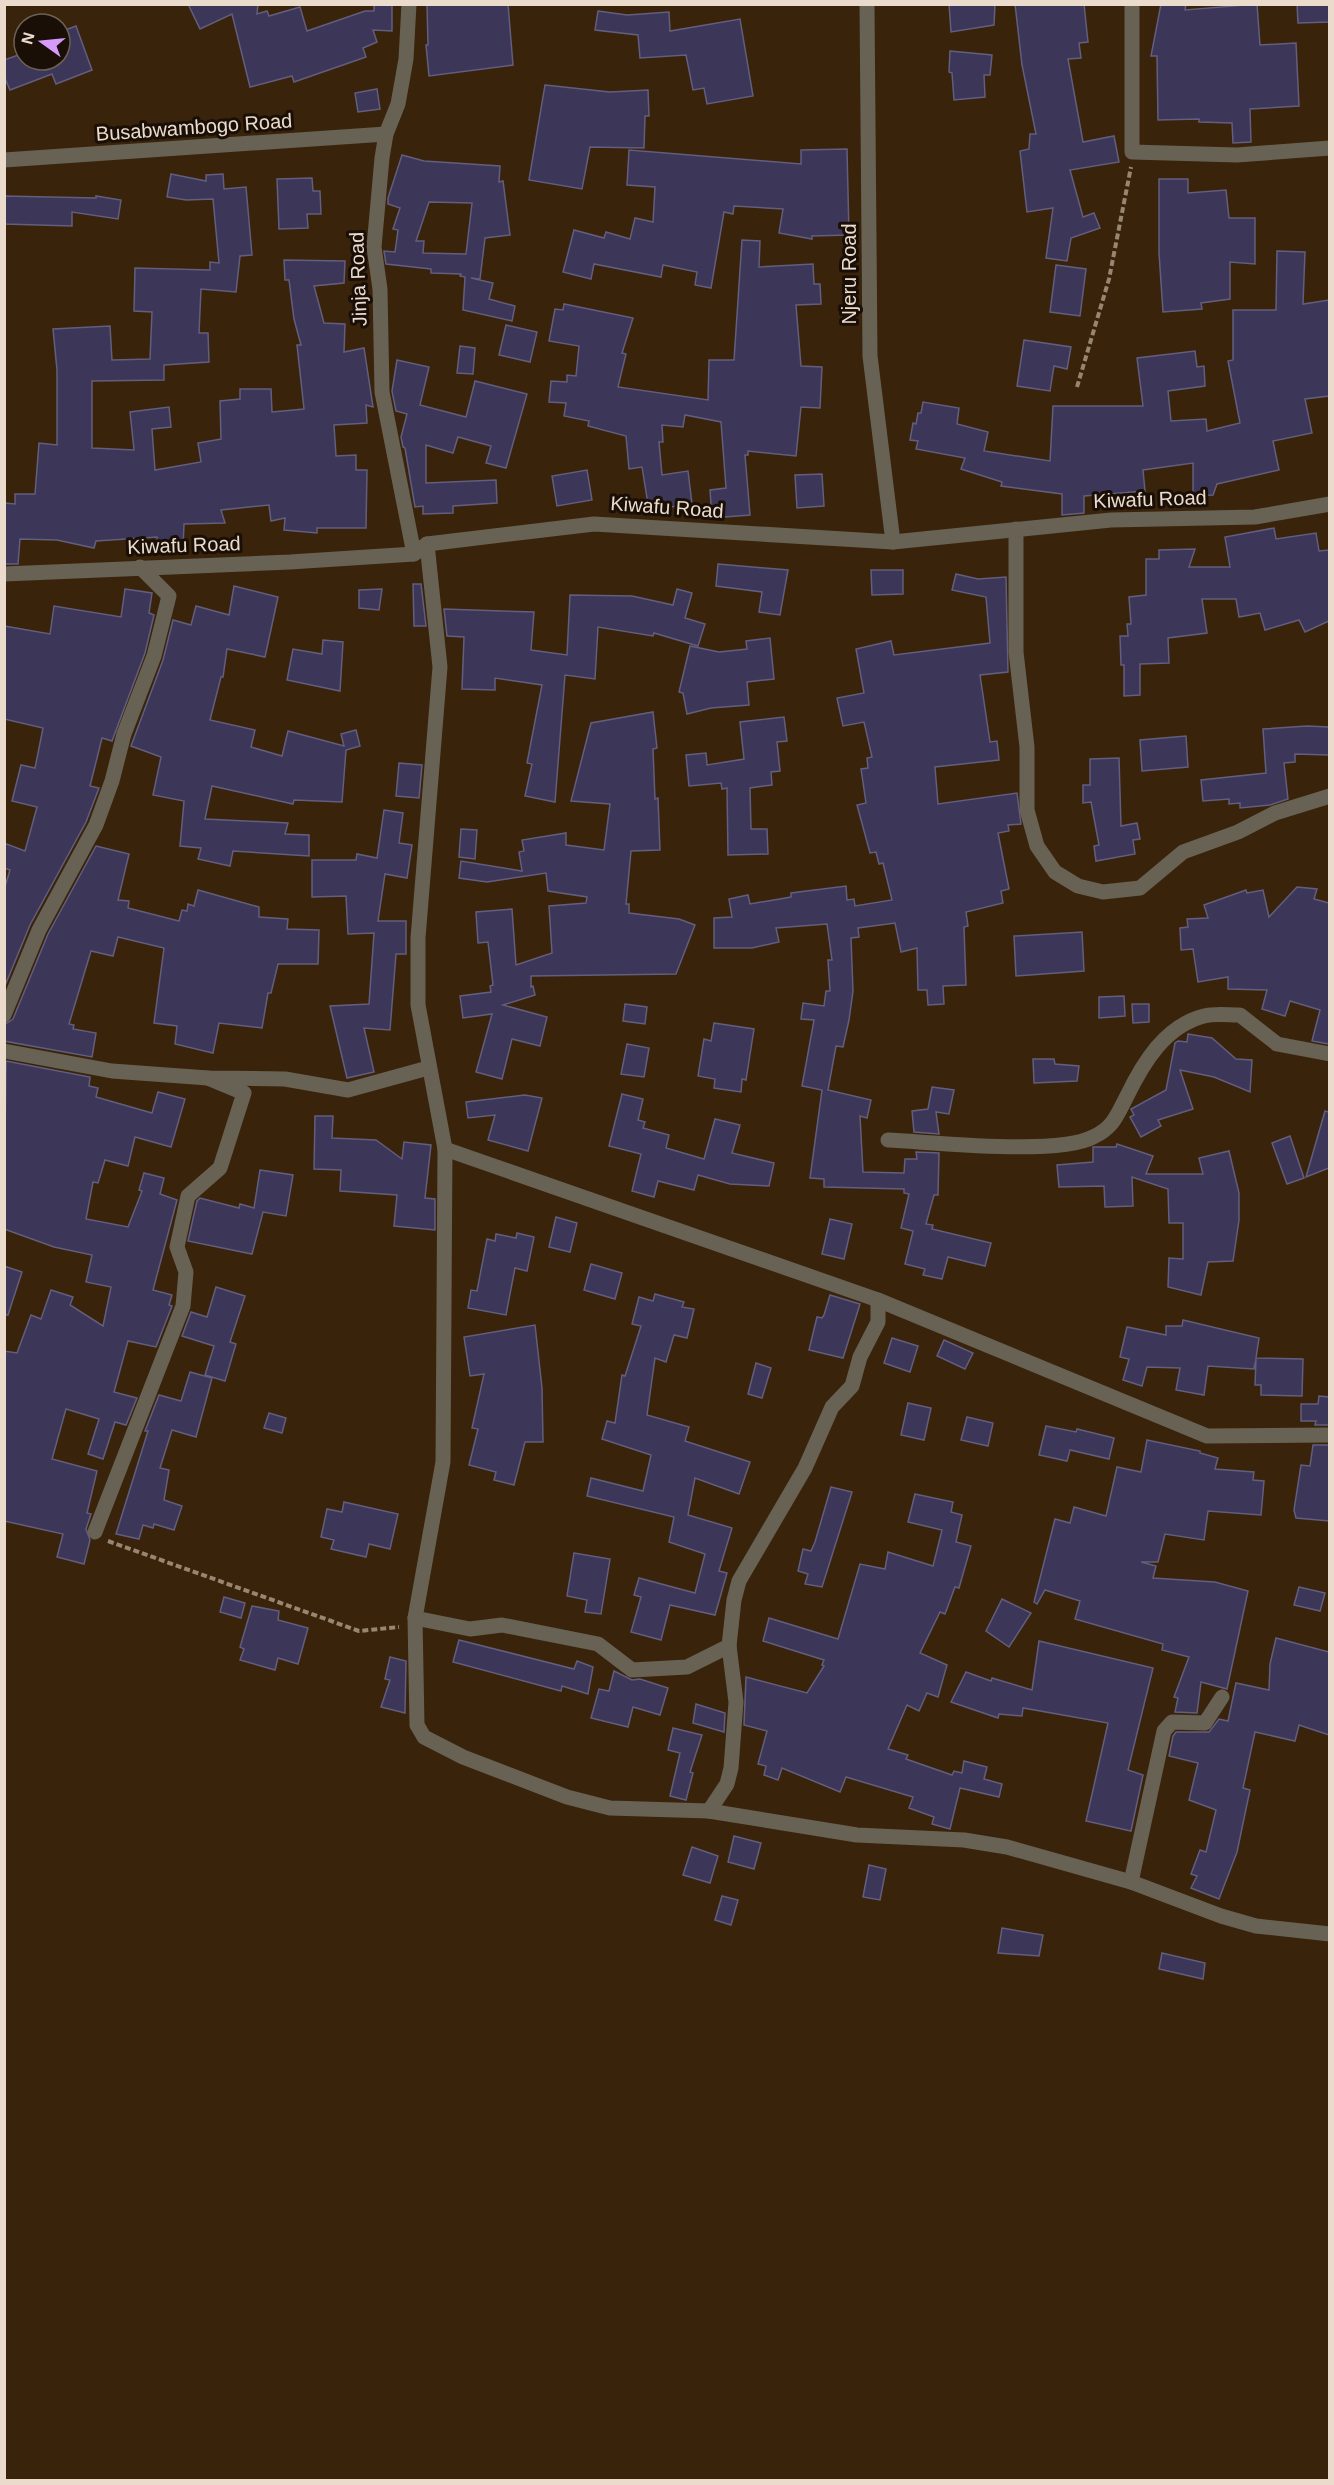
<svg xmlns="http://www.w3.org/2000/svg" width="1334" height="2485" font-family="Arial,sans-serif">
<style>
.building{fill:#3c3659;stroke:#635e7d;stroke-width:1.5;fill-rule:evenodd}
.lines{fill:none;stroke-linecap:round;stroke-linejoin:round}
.path{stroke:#988673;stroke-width:4;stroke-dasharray:6 3;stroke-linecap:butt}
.street{stroke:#676254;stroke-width:15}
.labels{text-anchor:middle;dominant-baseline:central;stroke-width:6;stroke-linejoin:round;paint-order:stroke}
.street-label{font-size:20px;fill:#eadbcd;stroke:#190f06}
</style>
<rect width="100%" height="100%" fill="#39230a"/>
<g class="building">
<polygon points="188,4 258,4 257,14 267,11 269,16 300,7 307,31 365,11 374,11 374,4 392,4 392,31 373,30 377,42 363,48 366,57 294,82 292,76 250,87 232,14 200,29"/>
<polygon points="427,4 508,4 513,65 429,76 426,45 428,45"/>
<polygon points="949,4 995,4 994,25 951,32"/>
<polygon points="1015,4 1084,4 1088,42 1079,43 1081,58 1068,59 1083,142 1114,136 1119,162 1070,170 1083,217 1094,213 1100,228 1071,238 1067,261 1046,258 1053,208 1027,212 1020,151 1029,149 1030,134 1036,134 1022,65"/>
<polygon points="1161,4 1186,4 1185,10 1257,4 1260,45 1296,43 1299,106 1250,109 1251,142 1233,143 1232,123 1199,122 1199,119 1158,120 1157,56 1151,56"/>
<polygon points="1297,4 1329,4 1329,22 1298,23"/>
<polygon points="598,11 627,15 669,12 670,31 740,19 753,96 707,104 704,88 693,90 686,55 640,58 638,35 595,30"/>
<polygon points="76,26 92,70 56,84 52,74 10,90 4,76 4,60 24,53 24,60 60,60 60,32"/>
<polygon points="950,51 992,55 990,75 984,75 985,97 954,100 952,73 949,72"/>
<polygon points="545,85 610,92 648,90 649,116 645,116 644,148 590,147 582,189 529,180"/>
<polygon points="377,89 380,109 358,112 355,93"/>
<polygon points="847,149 849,235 812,236 812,239 779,233 783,209 734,206 733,214 724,212 711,288 695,285 697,272 663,265 661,277 594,264 591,279 563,272 574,230 604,238 606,232 630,239 635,218 653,222 655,187 627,185 629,150 801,164 801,150"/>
<path d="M402 155 424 161 500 166 499 182 503 181 510 235 485 238 480 279 471 278 493 283 489 299 515 306 512 321 463 310 465 277 460 276 461 274 431 273V269L386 264 384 251 395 252 398 230 393 229 400 208 388 204V198ZM429 202 472 203 466 254 423 253 424 241H416Z"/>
<polygon points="171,174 206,181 206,175 223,174 224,189 246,187 252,255 240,256 236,292 201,289 199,333 208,333 209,362 164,365 164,380 92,381 92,448 134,450 130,412 169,407 171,427 152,429 155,470 201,462 198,443 221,439 220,401 240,399 240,389 271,389 272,412 304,409 297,345 301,345 294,319 289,280 285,280 284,260 345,261 344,283 314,286 324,323 345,324 344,352 364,348 373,407 366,405 367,423 334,425 336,456 356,455 356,470 367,470 366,528 317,528 317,533 284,530 285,518 271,521 269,505 221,510 225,523 184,524 183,548 157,547 157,537 96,541 94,548 57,540 20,539 18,564 4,564 4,503 15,504 15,494 35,494 39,443 57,445 57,370 53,329 110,326 112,360 150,359 152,312 134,311 135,268 210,270 210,262 219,263 213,199 186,200 167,197"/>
<polygon points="312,178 313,191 320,191 321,214 307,214 308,228 279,229 277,179"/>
<polygon points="1159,179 1188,179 1188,193 1226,190 1229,218 1255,218 1255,264 1230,262 1230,299 1201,303 1202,309 1163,312 1159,253"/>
<polygon points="4,196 96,198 96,196 121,200 118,219 72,212 72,226 4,224"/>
<polygon points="742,240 760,241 759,267 813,264 814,284 820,284 821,304 796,305 801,366 822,367 820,408 801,407 796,456 748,451 748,455 745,455 750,515 712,518 710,490 726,488 721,422 685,415 683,427 662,425 663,442 659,442 662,475 688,471 692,504 649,510 642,467 629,469 626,436 588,426 589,421 564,416 566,403 549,402 551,381 567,382 567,375 576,376 579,346 549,341 555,309 563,310 564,304 633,318 622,353 626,354 618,387 708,400 709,360 734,360"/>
<polygon points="1277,251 1305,252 1303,304 1329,300 1329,396 1305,399 1312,433 1273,441 1279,470 1217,484 1213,495 1193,496 1193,463 1143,470 1145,491 1084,496 1084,513 1062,515 1062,494 1001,486 1002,482 961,469 965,458 916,449 918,441 910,440 913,423 916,424 918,413 921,413 923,402 959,408 957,424 988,432 984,451 1050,461 1053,406 1143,406 1137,358 1195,351 1197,367 1204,366 1205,386 1168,391 1171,421 1206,419 1207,431 1240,423 1228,361 1233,360 1233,310 1276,310"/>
<polygon points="1056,265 1086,269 1080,316 1050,312"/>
<polygon points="506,325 537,332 530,362 499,355"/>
<polygon points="1024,340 1071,347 1067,369 1054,366 1050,391 1017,386"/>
<polygon points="460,346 475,348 473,374 457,373"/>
<polygon points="397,360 429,367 420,405 466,417 475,381 527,394 506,468 486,463 491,446 458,437 453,453 426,445 426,483 496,480 497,503 453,506 453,513 423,514 423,506 415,507 405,448 403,447 401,437 407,414 396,411 392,391"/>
<polygon points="587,470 592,500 557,506 552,476"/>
<polygon points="822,474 824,506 797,508 795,475"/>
<polygon points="1274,528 1276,539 1316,533 1319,551 1329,550 1329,621 1305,632 1299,620 1265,630 1260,613 1239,617 1236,599 1202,599 1207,633 1168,638 1169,663 1140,664 1140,695 1124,696 1124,665 1121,665 1120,636 1128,636 1127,624 1131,624 1129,597 1146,595 1146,559 1159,559 1159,550 1195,549 1189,567 1230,567 1225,537"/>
<polygon points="718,564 788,570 780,615 759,612 762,592 716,586"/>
<polygon points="871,570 903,570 903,594 872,595"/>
<polygon points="956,574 978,579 1006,577 1008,672 980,675 990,742 997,741 999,760 935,767 938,804 1017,793 1021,824 1008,825 1009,831 998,833 1009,889 1001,891 1003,903 966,912 968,926 964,927 966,985 943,986 944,1004 928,1005 927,990 918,990 917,948 901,952 895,923 858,928 859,937 851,938 853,991 849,1020 843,1047 836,1046 828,1090 871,1100 867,1118 860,1116 863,1172 904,1173 905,1159 917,1159 916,1152 939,1153 938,1195 934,1195 926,1224 933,1225 932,1229 991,1243 985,1266 948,1257 942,1279 923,1275 925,1269 905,1264 913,1231 901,1228 909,1194 904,1193 904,1189 824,1187 824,1179 810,1178 822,1090 802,1086 814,1020 801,1019 803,1003 824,1006 826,991 830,991 828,960 832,960 827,924 776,928 779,942 752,948 714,948 714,918 732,917 729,899 748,895 750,904 791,897 791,893 846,886 847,900 854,899 855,906 892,900 883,863 879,864 876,852 870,853 857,805 866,803 861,769 868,768 867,758 872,757 864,722 843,726 837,698 864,693 856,649 891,641 894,655 990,643 986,597 952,590"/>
<polygon points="413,584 421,584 426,626 414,626"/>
<polygon points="234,586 278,597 265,657 227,649 223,677 221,677 210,720 255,730 251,747 282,756 288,731 344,746 341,734 356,730 360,746 346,750 342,802 294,800 293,804 212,786 205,819 288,823 285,834 309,835 309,856 233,851 230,866 198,859 201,848 180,846 184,801 153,795 161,757 131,746 163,660 173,620 191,625 196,606 229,615"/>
<polygon points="125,589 152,593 149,613 154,615 145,653 112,741 102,738 90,786 99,788 86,822 30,925 4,988 4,890 10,870 4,868 4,843 25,851 37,807 12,801 21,765 35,768 43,728 4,719 4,626 50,634 54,606 121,617"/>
<polygon points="382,589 379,610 359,608 359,590"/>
<polygon points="677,589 692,593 685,618 705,624 698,646 654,633 653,636 598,627 595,679 565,675 555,802 525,796 532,764 527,763 542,685 495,678 495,690 462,689 464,637 447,636 444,609 534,612 531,650 567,655 570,595 632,596 673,605"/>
<polygon points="770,638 774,679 747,682 749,705 711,708 687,714 683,693 679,692 690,646 719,652 747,649 746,641"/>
<polygon points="323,640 343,642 340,691 287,680 293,649 322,654"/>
<polygon points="653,712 657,748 653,749 655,799 658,798 660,850 631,851 626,904 629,904 629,913 679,919 695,925 676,974 531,976 531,987 533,986 535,995 503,1005 547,1017 540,1046 512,1039 502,1079 476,1072 492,1014 463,1018 460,996 491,992 490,986 493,985 488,942 478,943 476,912 512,909 516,965 552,953 549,906 586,903 587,897 548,891 546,873 487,882 459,878 461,861 522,871 519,852 524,851 522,840 566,833 566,845 604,850 610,804 571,801 591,723"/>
<polygon points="784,717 787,741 777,742 780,771 771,772 772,785 750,788 751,829 767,829 768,854 728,855 727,788 722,789 721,783 689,786 686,755 706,753 707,765 744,759 740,722"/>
<polygon points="1307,726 1329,727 1329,755 1295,754 1295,762 1284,763 1288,799 1270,805 1240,808 1240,803 1229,804 1229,799 1203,801 1201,780 1266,773 1263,729"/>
<polygon points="1186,736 1188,767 1142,771 1140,740"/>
<polygon points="1119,758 1121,826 1137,823 1140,839 1133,840 1135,854 1096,861 1094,846 1099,845 1091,802 1083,803 1083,785 1090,785 1090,759"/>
<polygon points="399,763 422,765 419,798 396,796"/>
<polygon points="384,810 403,813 399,843 412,845 407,878 385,874 378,921 406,921 406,954 396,954 390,1030 364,1028 374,1072 347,1078 330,1006 369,1004 374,933 348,934 346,896 312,897 312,860 356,860 357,854 377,858"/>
<polygon points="461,829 477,830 475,859 459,857"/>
<polygon points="96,846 129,854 118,900 129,901 128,908 179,921 182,910 187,911 188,904 194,906 198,890 259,907 259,917 288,919 287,929 319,930 318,964 278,964 271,993 268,993 262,1028 219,1023 213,1053 175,1044 177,1026 154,1023 164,948 118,937 113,956 91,951 69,1024 74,1025 73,1029 96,1033 92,1057 4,1041 4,1025 13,1019 48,934"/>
<polygon points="1297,887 1317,889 1314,899 1329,903 1329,1044 1312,1041 1320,1010 1290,1001 1285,1016 1262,1009 1267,990 1228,989 1228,977 1198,982 1193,949 1181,950 1180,928 1188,927 1187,919 1208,918 1204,905 1246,890 1247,893 1263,890 1269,917"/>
<polygon points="1082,932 1084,971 1016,976 1014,936"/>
<polygon points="1124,996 1125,1016 1099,1018 1099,997"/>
<polygon points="625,1004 647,1007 645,1024 623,1021"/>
<polygon points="1132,1004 1149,1004 1149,1022 1133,1023"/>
<polygon points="714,1023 754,1029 746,1080 742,1079 741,1092 714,1088 715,1079 698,1076 704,1039 711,1041"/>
<polygon points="1188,1034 1212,1038 1236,1059 1252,1060 1250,1092 1214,1077 1180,1070 1193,1109 1158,1120 1161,1126 1141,1137 1130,1117 1134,1115 1131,1109 1166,1090 1175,1043 1178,1041 1187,1042"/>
<polygon points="627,1044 649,1048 644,1077 621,1074"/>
<polygon points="1033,1059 1054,1059 1055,1064 1079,1066 1077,1081 1034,1083"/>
<polygon points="6,1061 90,1077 89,1086 98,1088 96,1097 152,1113 158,1092 185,1099 171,1147 135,1137 128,1166 105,1160 98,1183 93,1182 86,1219 128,1227 142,1191 139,1190 144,1173 164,1178 160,1194 177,1200 153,1290 172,1295 169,1305 172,1306 156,1347 128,1341 114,1392 137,1398 126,1425 115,1422 103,1459 88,1454 99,1419 66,1409 52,1459 97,1471 87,1513 91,1514 86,1529 90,1540 84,1564 57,1557 63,1534 4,1521 4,1351 17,1353 31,1315 41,1319 51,1290 73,1297 70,1305 103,1326 111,1287 86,1282 92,1255 54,1247 4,1229"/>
<polygon points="932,1087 954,1090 949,1114 936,1112 939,1134 914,1132 912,1111 928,1109"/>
<polygon points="622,1094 643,1099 638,1120 645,1122 643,1128 669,1135 666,1148 704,1159 715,1119 740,1125 732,1153 774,1163 769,1186 730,1184 698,1175 694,1190 658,1181 654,1197 632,1191 641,1154 609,1146"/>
<polygon points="525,1095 542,1098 528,1151 488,1140 495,1115 468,1118 466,1102"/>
<polygon points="1325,1111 1329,1112 1329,1168 1306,1177"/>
<polygon points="315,1116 333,1116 332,1138 376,1140 402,1159 404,1142 431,1145 425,1198 435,1199 435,1230 394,1226 397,1195 340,1191 341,1170 314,1169"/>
<polygon points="1290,1136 1304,1178 1287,1184 1272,1143"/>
<polygon points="1117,1144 1153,1156 1146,1174 1203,1174 1199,1158 1229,1151 1239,1193 1239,1220 1233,1261 1208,1262 1201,1295 1168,1287 1169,1258 1183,1259 1183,1223 1169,1223 1168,1189 1132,1177 1133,1206 1105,1207 1104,1186 1059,1187 1057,1165 1093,1162 1093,1147 1116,1147"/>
<polygon points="260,1170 293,1175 286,1216 263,1212 252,1254 188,1241 197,1201 200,1198 239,1208 240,1204 254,1208"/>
<polygon points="556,1217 577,1223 570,1252 549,1247"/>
<polygon points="830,1219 852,1224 844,1259 822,1254"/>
<polygon points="517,1233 534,1237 527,1271 515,1268 506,1315 468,1308 471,1290 477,1291 487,1239 495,1241 496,1234 516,1238"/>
<polygon points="591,1264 622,1273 615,1299 584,1290"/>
<polygon points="4,1266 22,1272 8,1315 4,1315"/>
<polygon points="216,1287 245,1296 230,1342 236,1344 225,1381 205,1375 214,1346 182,1336 191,1312 207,1317"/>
<polygon points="655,1294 684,1302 682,1307 694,1309 687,1338 674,1335 666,1362 655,1358 647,1415 689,1427 685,1441 750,1462 739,1494 695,1478 688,1515 732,1528 719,1571 727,1573 715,1615 670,1605 661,1640 631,1632 641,1597 634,1595 639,1578 695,1593 705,1554 669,1542 674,1517 587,1496 591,1478 643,1491 651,1455 602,1439 607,1421 615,1423 622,1375 625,1376 641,1326 632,1324 639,1297 653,1301"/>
<polygon points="830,1295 860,1304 843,1358 809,1350 817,1317 822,1318 824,1315"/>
<polygon points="1183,1320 1259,1338 1256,1358 1303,1359 1302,1396 1261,1395 1261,1385 1255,1385 1256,1359 1254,1369 1208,1366 1204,1395 1176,1390 1180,1368 1147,1367 1142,1386 1123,1380 1129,1359 1120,1357 1127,1327 1166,1335 1166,1326 1182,1326"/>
<polygon points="535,1325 542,1388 543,1442 525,1442 514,1485 494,1480 496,1472 469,1465 478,1429 472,1428 484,1374 470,1376 464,1337"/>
<polygon points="892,1338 918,1346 910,1372 884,1363"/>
<polygon points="944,1340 973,1353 965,1369 937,1356"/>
<polygon points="756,1363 771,1368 762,1398 748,1394"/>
<polygon points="190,1372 212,1378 196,1437 172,1430 160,1468 169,1470 164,1500 182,1506 174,1530 154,1524 153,1528 143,1525 139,1539 116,1534 148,1431 145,1431 159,1395 181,1401"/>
<polygon points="1319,1396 1329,1397 1329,1425 1315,1425 1316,1421 1301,1421 1301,1404 1318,1404"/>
<polygon points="908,1403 931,1408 924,1440 901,1435"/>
<polygon points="269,1413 286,1418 282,1433 264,1428"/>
<polygon points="967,1417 993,1423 988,1446 961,1440"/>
<polygon points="1046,1426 1076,1432 1077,1429 1114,1438 1109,1459 1070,1450 1067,1461 1039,1455"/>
<polygon points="1147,1440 1200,1451 1200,1453 1218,1458 1215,1469 1254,1472 1253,1480 1264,1481 1261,1515 1208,1511 1204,1540 1165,1534 1158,1562 1141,1562 1156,1566 1153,1578 1215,1582 1248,1591 1227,1689 1201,1682 1197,1713 1175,1712 1178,1698 1174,1697 1189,1657 1162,1650 1163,1644 1075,1619 1080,1601 1045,1590 1037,1604 1034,1602 1055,1519 1070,1523 1074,1507 1106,1516 1117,1467 1141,1472"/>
<polygon points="1313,1445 1329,1445 1329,1521 1296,1518 1294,1510 1301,1465 1310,1466"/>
<polygon points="831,1487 852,1492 822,1587 805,1584 808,1574 798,1571 803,1549 811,1551 815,1542"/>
<polygon points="915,1494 953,1502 951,1512 962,1515 956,1542 971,1546 959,1588 955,1587 945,1614 940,1612 920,1653 947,1665 938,1697 927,1693 919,1711 907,1705 888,1749 908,1755 906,1759 952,1775 954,1771 962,1773 964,1761 987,1767 984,1779 1002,1784 999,1797 960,1788 950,1829 932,1824 934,1817 909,1808 913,1797 846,1777 840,1792 782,1768 778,1780 764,1775 766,1766 758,1764 767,1731 744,1725 746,1677 807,1693 824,1666 822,1665 824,1660 763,1641 769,1618 838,1639 860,1564 885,1569 888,1552 933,1566 942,1530 908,1522"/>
<polygon points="344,1502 398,1514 390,1549 369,1544 366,1557 331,1549 334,1540 321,1537 327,1509 342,1512"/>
<polygon points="574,1553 610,1559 601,1614 585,1612 587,1600 567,1596"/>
<polygon points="1299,1587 1325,1593 1320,1611 1294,1605"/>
<polygon points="224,1597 245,1603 241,1618 220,1612"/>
<polygon points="1002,1599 1031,1613 1009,1647 986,1631"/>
<polygon points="252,1606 279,1611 278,1620 308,1628 298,1664 278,1658 275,1670 240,1660 244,1649 240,1647"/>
<polygon points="1276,1638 1329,1652 1329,1735 1299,1725 1295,1741 1255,1732 1243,1788 1250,1790 1237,1852 1219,1899 1191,1888 1197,1876 1191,1874 1200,1850 1206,1852 1216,1810 1189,1800 1198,1763 1169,1756 1173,1736 1176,1732 1209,1732 1219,1719 1228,1721 1236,1683 1269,1690 1270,1664"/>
<polygon points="459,1640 574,1669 577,1661 593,1667 588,1694 562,1686 561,1691 453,1662"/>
<polygon points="1039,1641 1153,1668 1128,1770 1143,1775 1131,1831 1086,1821 1108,1723 1023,1708 1022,1716 999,1714 998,1718 951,1702 966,1672 991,1681 992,1678 1032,1690"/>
<polygon points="390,1657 406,1661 405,1713 381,1707 390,1680 385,1679"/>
<polygon points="614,1671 632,1680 640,1679 668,1688 660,1715 633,1707 628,1727 591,1718 599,1689 609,1691"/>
<polygon points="696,1704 725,1713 724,1732 693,1723"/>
<polygon points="673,1728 702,1735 690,1772 693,1773 686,1800 670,1796 680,1753 668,1750"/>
<polygon points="734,1836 761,1843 754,1869 728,1862"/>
<polygon points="692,1847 718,1856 710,1883 683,1875"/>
<polygon points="869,1865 886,1869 880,1900 863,1897"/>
<polygon points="722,1896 738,1900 731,1925 715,1920"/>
<polygon points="1002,1928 1043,1935 1039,1956 998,1953"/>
<polygon points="1162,1953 1205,1963 1203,1979 1159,1969"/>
</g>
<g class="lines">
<g class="path">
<polyline points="1077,387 1109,279 1131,167"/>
<polyline points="108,1541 359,1631 399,1627"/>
</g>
<g class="street">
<polyline points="409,4 406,59 398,104 386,134 382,158 374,247 380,289 382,392 414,554"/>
<polyline points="867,4 870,356 893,542"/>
<polyline points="1132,4 1132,152 1237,155 1330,148"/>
<polyline points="4,160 386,134"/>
<polyline points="1016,529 1016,652 1027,747 1027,810 1037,846 1055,872 1078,886 1103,892 1140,888 1183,852 1238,832 1275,813 1330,796"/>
<polyline points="427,544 440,667 418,938 418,1005 445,1149 443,1462 415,1618 417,1725 424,1737 463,1757 567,1797 610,1808 709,1811 857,1835 964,1840 1007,1847 1131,1882 1221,1916 1256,1926 1330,1934"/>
<polyline points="4,574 290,562 414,554 427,544 594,524 893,542 1111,520 1255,517 1330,504"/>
<polyline points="4,1015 39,930 96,825 112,781 124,734 154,656 169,596 140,567"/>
<polyline points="4,1051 112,1071 208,1078 285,1079 348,1090 428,1068"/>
<path d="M888 1140C933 1142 1057 1156 1093 1137 1114 1127 1117 1115 1127 1096 1143 1063 1165 1026 1204 1016 1215 1013 1229 1015 1240 1015L1277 1044 1330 1054"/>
<polyline points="445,1149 878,1300 1207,1436 1330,1435"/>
<polyline points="95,1532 183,1306 186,1272 177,1247 188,1196 220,1168 244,1093 208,1078"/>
<polyline points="415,1618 470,1629 502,1625 598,1644 632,1670 687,1667 729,1646"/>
<polyline points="709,1811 727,1784 731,1768 736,1702 729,1646 734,1600 739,1581 805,1468 832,1407 852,1386 860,1357 878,1322 878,1300"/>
<polyline points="1131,1882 1164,1731 1172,1722 1205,1723 1222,1697"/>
</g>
</g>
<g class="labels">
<g class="street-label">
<text transform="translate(194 127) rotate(-4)">Busabwambogo Road</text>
<text transform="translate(849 274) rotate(-90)">Njeru Road</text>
<text transform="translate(358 279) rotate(-92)">Jinja Road</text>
<text transform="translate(1150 499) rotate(-2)">Kiwafu Road</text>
<text transform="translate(667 507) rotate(4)">Kiwafu Road</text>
<text transform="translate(184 545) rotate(-2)">Kiwafu Road</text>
</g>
</g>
<rect width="1334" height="2485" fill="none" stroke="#eadbcd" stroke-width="12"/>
<g transform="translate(42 42) rotate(285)"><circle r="28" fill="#190f06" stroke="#6d6156" stroke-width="1.5"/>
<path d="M0-4.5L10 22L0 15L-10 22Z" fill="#d89af8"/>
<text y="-9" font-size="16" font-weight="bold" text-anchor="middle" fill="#eadbcd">N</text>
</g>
</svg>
